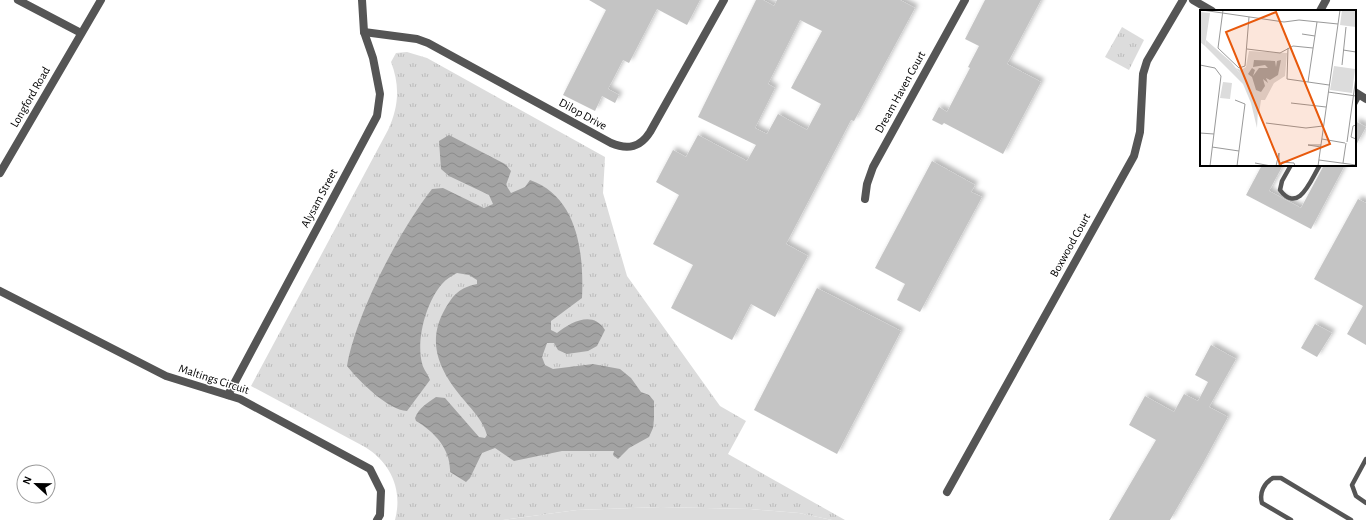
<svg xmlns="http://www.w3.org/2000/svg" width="1366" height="520" font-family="'Alegreya Sans',sans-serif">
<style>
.green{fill:#dcdcdc}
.park{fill:url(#park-tufts)}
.water{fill:url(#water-waves)}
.building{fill:#c4c4c4;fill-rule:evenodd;filter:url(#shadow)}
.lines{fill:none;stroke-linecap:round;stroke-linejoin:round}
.service{stroke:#555;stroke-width:4.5}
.minor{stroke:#555;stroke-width:8}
.tertiary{stroke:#555;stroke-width:8}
.labels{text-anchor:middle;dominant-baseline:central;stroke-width:3;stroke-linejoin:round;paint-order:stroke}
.street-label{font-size:12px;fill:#000;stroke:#fff}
.inset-road{fill:none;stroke:#999;stroke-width:1}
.view{fill:#e8590c;fill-opacity:0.15;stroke:#e8590c;stroke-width:2}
.inset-edge{fill:none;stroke:#000;stroke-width:2}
</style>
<defs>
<pattern id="park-tufts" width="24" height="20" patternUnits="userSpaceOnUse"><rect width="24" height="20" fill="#dcdcdc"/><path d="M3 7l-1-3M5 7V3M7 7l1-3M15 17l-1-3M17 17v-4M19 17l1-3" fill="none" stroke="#bbb"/></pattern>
<pattern id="water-waves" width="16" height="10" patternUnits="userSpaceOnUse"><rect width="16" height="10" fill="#a3a3a3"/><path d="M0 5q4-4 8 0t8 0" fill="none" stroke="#8b8b8b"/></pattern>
<filter id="shadow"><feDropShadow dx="3.5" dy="-3.5" stdDeviation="2" flood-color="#0004"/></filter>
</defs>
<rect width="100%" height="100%" fill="#fff"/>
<polygon class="green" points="661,507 750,509 799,513 832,520 503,520 577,510"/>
<g class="park">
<polygon points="1122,27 1144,40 1129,70 1105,57"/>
<path d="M407 52 427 58 605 157 603 193 627 276 720 406 746 421 728 454 845 520H832L799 513 750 509 661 507 577 510 503 520H395C403 490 391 463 365 447L251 386 388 130C399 107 400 85 391 62L396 53Z"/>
</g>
<path class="water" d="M449 135 505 164 511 171 506 185 511 193 525 187 530 180C578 197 584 253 582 298L551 321V330L557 333C571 322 593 310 605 330L597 346 588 351 567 354 558 350 554 343H547L542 357 545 365 553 369 593 364 620 369 631 378 641 392 649 395 654 401V419L653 428 649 437 629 448 618 459 613 455 614 451H562L514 461 495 448 482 453 470 478 466 482 450 472C451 450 435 432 416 421L415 418C419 408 427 403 436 397L445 398 479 437 485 438 487 435C483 421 474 412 464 400 441 373 425 344 445 309 454 294 459 288 477 284V280L469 275 457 273C452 276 446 279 442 284 426 302 416 340 422 363 423 369 428 374 430 380L407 411C388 410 359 381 347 366 356 314 399 231 432 189L443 188 484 208 493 204 489 195 449 176 441 169 439 141Z"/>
<g class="building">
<polygon points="589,0 700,0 687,25 657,9 629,63 623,60 608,89 619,95 615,103 602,96 595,111 563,95 606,10"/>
<path d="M756 0H763L774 6 777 0H900L915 8 854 121 851 120 786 244 808 256 775 317 751 304 732 340 671 308 693 265 653 244 679 195 656 182 673 150 686 157 698 135 747 161 756 145 698 117ZM800 20 822 31 791 88 821 104 807 130 778 114 767 134 755 128 775 88 768 84Z"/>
<polygon points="985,0 1041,0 1007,64 1041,82 1003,154 944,123 942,125 932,120 939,107 947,112 970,68 968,67 979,46 965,39"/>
<polygon points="1355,121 1366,127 1355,147"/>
<polygon points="932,161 975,185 971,192 982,197 920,312 897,300 905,284 875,268"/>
<polygon points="1262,165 1283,165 1269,191 1301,208 1324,165 1345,165 1311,229 1246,195"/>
<polygon points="1358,199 1366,203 1366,345 1347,334 1363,306 1314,279"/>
<polygon points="817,288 901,331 837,454 754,410"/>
<polygon points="1315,324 1332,333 1317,357 1301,348"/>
<polygon points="1211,345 1236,359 1209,407 1228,417 1202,465 1170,520 1109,520 1156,440 1129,425 1145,396 1174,412 1184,394 1198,401 1208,382 1195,375"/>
</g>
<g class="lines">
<g class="service">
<polyline points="1355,104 1360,95"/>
<path d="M1291 165 1282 181 1280 190C1299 215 1311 179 1320 165"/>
<polyline points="1366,459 1352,485 1356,496 1366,503"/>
<path d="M1291 520 1262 503C1259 493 1264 483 1273 478H1281L1351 520"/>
</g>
<g class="minor">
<polyline points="18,0 81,33"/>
<polyline points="1320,11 1326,0"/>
<path d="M364 32 417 39 428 43 611 143C627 150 640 148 650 132L724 0"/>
<polyline points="0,173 101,0"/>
<polyline points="865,199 867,184 873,167 965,0"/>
<polyline points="0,291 166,376 240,399 370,469 381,491 380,515 377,520"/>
<polyline points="228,395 377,116 380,94 373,58 364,32 362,0"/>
<polyline points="947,492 1134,156 1140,132 1143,74 1147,61 1183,0"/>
</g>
<g class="tertiary">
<polyline points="1193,0 1212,11"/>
<polyline points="1355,92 1366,99"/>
</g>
</g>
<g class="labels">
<g class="street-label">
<text transform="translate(900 92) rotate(-61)">Dream Haven Court</text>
<text transform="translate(30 97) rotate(-60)">Longford Road</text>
<text transform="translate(583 114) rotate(29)">Dilop Drive</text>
<text transform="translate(319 198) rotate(-62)">Alysam Street</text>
<text transform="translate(1070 245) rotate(-61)">Boxwood Court</text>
<text transform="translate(214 379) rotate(18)">Maltings Circuit</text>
</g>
</g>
<g transform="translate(1200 10)">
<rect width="156" height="156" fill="#fff"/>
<path d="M6 30 31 52 46 71 58 99 57 118 51 93 43 74 5 36Z" fill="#dcdcdc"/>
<path d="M142 0H156V17L140 15ZM0 2 10 3 5 36 0 32ZM49 41 87 43 85 66 74 73 65 90H61L59 104 50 78 36 58 41 60 46 57ZM134 56 155 59 152 83 130 80ZM23 72 32 73 30 89 20 88Z" fill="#dcdcdc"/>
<path d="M54 50 75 51 76 57 77 51 81 50 78 65 70 70 66 68 68 73 63 69 65 76 61 82 56 80 52 67 48 64 52 58 55 60 53 66 59 58H68L65 55 53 57Z" fill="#a3a3a3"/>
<path class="inset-road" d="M2 0 84 12 99 10 138 14M23 0 18 38 39 58 45 56 49 7M102 24 115 26M88 38 87 69 129 75M47 39 80 43 93 36 113 38M143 40 156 42M0 55 15 58 21 66 10 156M142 55 146 17M108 72 117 12M128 82 156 86M35 90 45 94 37 156M91 93 126 97M66 113 106 118 123 116M156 115 153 116 151 127 156 129M0 123 14 124M122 129 145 133M147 132 156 67M12 137 39 141M121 137 108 135H121M119 150 156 155M55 153 71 156M143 153 146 133M76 156 79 143V156M81 156 82 152 94 153 95 156M118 156 140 0"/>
<path class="view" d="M76 2 130 134 80 154 26 22Z"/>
<rect width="156" height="156" class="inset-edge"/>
</g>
<g transform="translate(36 484) rotate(292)"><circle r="19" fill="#ffffff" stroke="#999999"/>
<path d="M0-3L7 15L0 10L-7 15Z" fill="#000000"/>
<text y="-6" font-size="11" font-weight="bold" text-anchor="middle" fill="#000000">N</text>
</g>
</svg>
